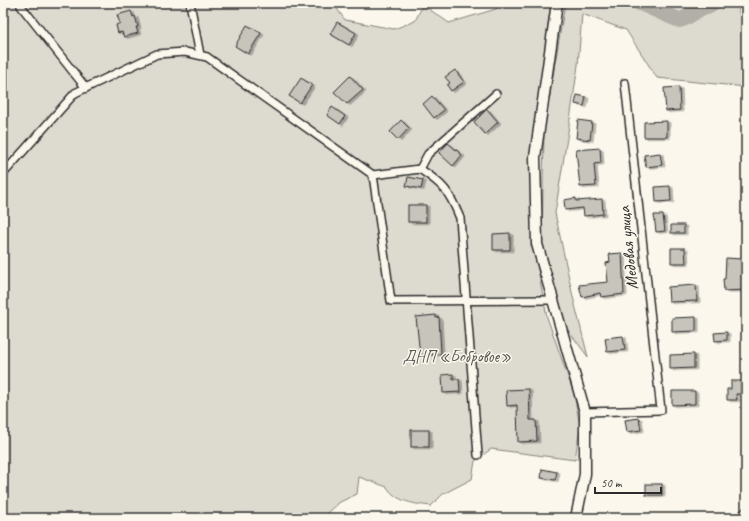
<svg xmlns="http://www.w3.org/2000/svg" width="749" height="521" font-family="Caveat,sans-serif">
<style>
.green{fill:#dddad0;stroke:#84827e}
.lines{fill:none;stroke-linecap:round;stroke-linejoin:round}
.river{stroke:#b1afa7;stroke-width:16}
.building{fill:#c7c4bc;stroke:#2b2b2b;filter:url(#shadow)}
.minor-casing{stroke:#2b2b2b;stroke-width:10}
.secondary-casing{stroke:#2b2b2b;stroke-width:13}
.minor{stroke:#fbf7ec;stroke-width:7}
.secondary{stroke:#fbf7ec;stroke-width:10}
.labels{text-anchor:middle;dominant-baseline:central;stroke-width:3;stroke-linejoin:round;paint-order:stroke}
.street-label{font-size:17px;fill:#2b2b2b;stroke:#fbf7ec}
.park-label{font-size:17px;fill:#585754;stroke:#fbf7ec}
</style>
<defs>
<filter id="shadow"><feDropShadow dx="3" dy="1.5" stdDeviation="0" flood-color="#0004"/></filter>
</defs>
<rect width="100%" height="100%" fill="#fbf7ec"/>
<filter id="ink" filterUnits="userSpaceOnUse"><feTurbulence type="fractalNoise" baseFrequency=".025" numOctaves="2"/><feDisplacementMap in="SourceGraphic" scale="8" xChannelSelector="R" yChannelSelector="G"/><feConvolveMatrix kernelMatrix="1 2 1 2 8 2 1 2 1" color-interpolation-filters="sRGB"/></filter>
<g filter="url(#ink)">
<g class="green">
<path d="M3 3H333L345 20 394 29 415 21 423 5 449 23 496 9 499 3H551L530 159 533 243 547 317 574 394 580 426 575 460 491 449 475 461 472 479 443 494 431 506C415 504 396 502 387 487L359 477 357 494 340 502 328 513 335 518H3Z"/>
<polygon points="565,3 746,3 746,87 657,78 626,30 582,14 578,65 571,113 555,213 573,297 588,357 565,326 542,242 544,131"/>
</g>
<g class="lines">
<g class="river">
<path d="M640 3 679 20C688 19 691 13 699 9 704 7 710 8 713 3"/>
<polyline points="745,3 746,11"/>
</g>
</g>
<g class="building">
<polygon points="131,11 133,17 135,16 138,27 136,27 138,33 124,37 122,32 118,33 116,25 120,23 117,15"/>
<polygon points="337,22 356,33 349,45 330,34"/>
<polygon points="247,25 261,33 248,54 235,46"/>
<polygon points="455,70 464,82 451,91 447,85 450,83 445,77"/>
<polygon points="350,76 363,90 347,104 334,92"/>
<polygon points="301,78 312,85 300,103 289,96"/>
<polygon points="679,87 680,110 666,111 664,88"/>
<polygon points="577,95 586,97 584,106 575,104"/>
<polygon points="432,96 444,110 434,118 423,104"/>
<polygon points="332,107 345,116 340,124 327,115"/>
<polygon points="487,109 498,122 485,134 474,122"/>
<polygon points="401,120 409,128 398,140 390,132"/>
<polygon points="578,120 592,122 590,140 576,138"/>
<polygon points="667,121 667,137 644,137 644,122"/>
<polygon points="448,143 462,155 453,166 439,153"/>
<polygon points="600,148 601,163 594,164 596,186 580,187 576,150"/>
<polygon points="660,153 662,165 646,167 644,155"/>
<polygon points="408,177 423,180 421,189 406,186"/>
<polygon points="670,186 671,201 656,202 655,187"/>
<polygon points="576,198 576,201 602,199 603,214 584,216 583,208 565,210 564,200"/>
<rect x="408" y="205" width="18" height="17"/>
<polygon points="654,215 663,215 665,231 656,232"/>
<rect x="671" y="225" width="13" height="8"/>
<polygon points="510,233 510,250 493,250 493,234"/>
<polygon points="671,248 685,248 686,263 671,263"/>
<polygon points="622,253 624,294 601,297 600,293 582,297 579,285 608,282 606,263 610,262 609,254"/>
<polygon points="726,258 742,259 742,278 744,277 745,290 724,291 723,279 725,279"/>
<polygon points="696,285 697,301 669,302 668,287"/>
<polygon points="436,315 436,318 439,317 441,354 420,355 416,317"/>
<polygon points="696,317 696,331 672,332 672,318"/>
<polygon points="727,332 727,340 715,341 714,333"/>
<polygon points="623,336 625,350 607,352 605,338"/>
<polygon points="694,354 694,368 670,369 670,355"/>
<polygon points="453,374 453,379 459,379 460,392 443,393 442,375"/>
<polygon points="731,381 741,381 741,394 736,394 737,400 727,400 727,389 731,389"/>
<polygon points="529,389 530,420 536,420 537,441 518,442 517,405 507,406 506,390"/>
<polygon points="672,391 695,391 695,404 672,405"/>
<polygon points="639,418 641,430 627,432 625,420"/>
<rect x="411" y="430" width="18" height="17"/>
<polygon points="542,469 557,472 555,480 541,478"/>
<rect x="646" y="484" width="16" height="11"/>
<polygon points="746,505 746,518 733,518"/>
</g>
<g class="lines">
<g class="minor-casing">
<g id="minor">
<polyline points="190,3 200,55"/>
<polyline points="21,6 86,88"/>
<polyline points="420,169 428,154 496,94"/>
<path d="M3 174 75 93 157 54 185 52 207 57 373 175 420 169C444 185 449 191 460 218L478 455"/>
<polyline points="373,175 391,301 553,300"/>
<polyline points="585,412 661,410 625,83"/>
</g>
</g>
<g class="secondary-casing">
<polyline id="secondary" points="557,3 535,157 537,244 585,412 585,474 576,518"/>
</g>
<use href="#minor" class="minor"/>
<use href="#secondary" class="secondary"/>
</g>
</g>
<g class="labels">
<g class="street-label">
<text transform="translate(628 248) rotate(-96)">Медовая улица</text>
</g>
<g class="park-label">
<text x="457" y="356">ДНП «Бобровое»</text>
</g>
</g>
<rect width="749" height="521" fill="none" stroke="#fbf7ec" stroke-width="16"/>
<rect x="8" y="8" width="733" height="505" fill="none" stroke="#2b2b2b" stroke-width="1.5" filter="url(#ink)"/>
<path d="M595 487v6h66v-6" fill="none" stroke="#2b2b2b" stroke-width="2"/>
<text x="601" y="487" font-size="12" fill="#2b2b2b" stroke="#fbf7ec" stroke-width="3" paint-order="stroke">50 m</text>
</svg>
